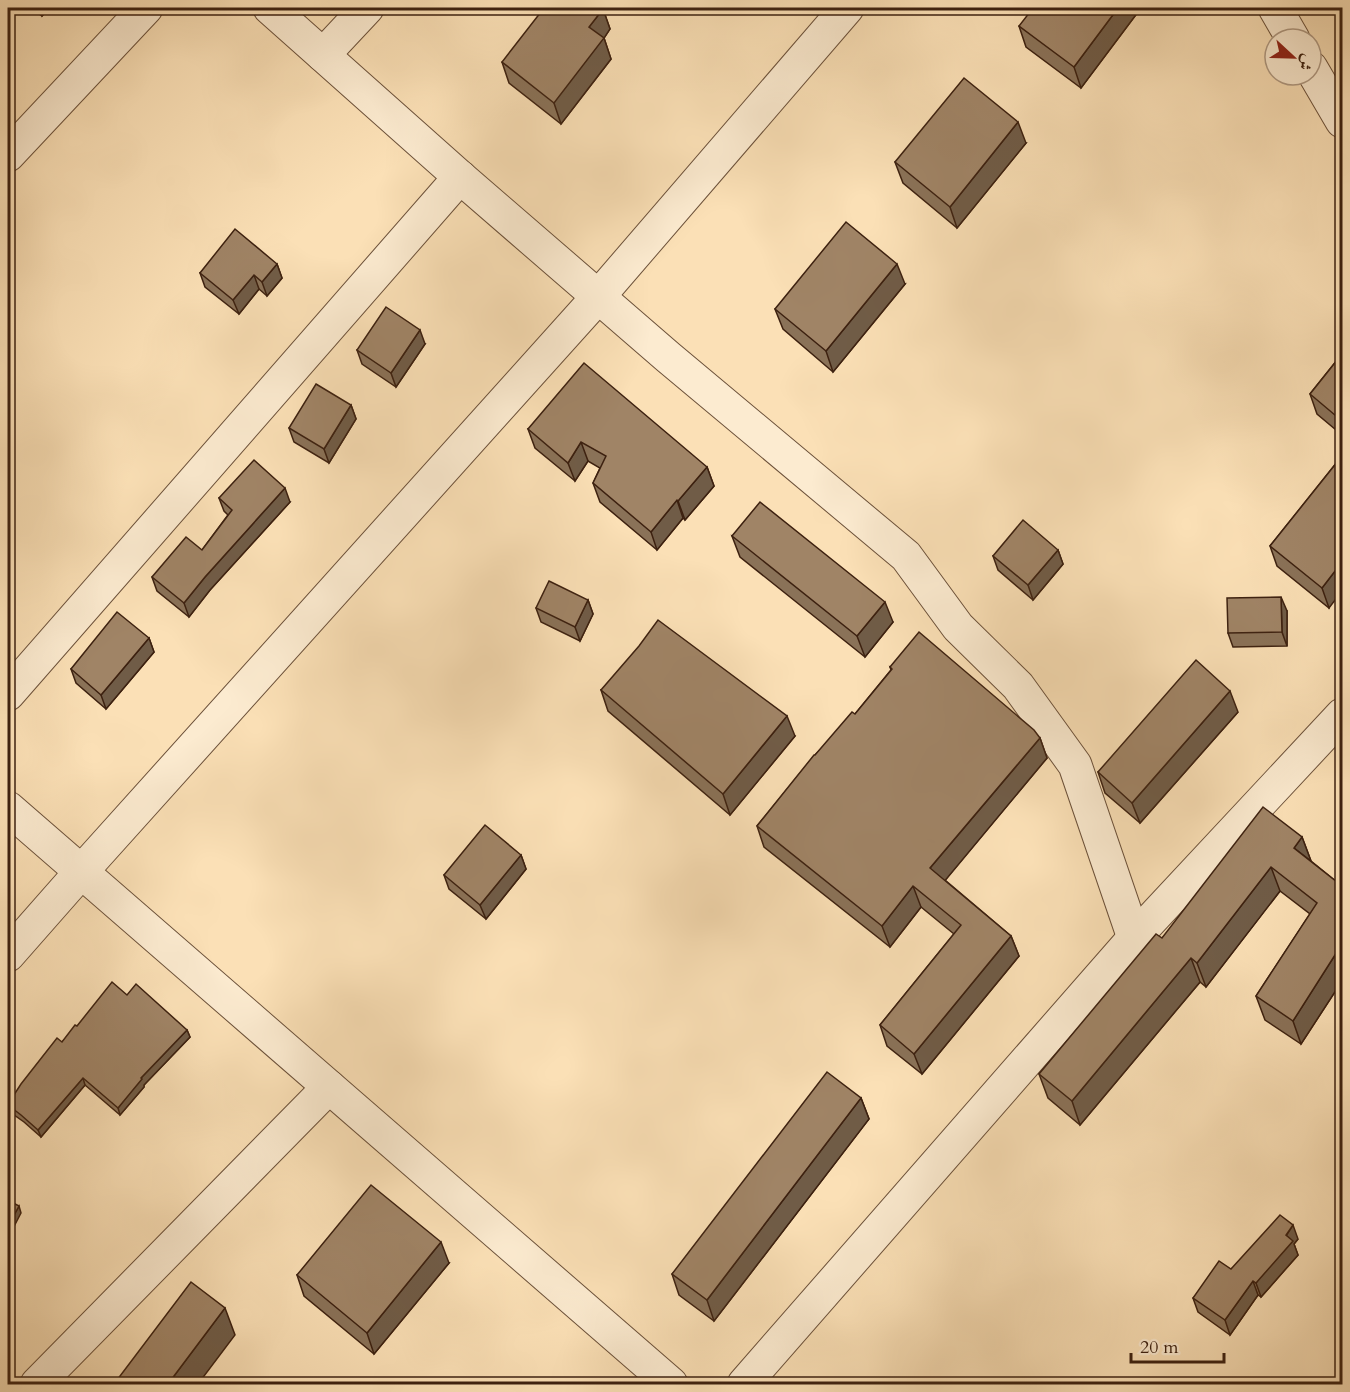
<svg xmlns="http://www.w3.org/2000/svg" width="1350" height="1392" font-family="Cardo,Amiri,serif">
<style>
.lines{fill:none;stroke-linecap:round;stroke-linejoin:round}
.minor-casing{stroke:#6c513a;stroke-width:35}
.minor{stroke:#fcebd0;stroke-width:33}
.wall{fill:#8a7258;stroke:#3d2110;stroke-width:1.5}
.shaded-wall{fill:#705c47;stroke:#3d2110;stroke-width:1.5}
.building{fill:#a08466;stroke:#3d2110;stroke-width:1.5}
</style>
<rect width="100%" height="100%" fill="#fbe0b6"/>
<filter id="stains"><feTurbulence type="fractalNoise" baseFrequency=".00333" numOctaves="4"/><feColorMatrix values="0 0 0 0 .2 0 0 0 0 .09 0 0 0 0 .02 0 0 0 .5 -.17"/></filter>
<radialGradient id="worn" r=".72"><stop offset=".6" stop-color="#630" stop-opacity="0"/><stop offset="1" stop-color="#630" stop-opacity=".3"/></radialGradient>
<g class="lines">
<g class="minor-casing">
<g id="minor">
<polyline points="270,8 460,177 668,357 906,556 958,627 1018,686 1075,765 1134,938"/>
<polyline points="1275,8 1293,39"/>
<polyline points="323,55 367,8"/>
<polyline points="1311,68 1342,121"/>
<polyline points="8,155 146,8"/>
<polyline points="8,694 460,177"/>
<polyline points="8,808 671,1384"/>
<polyline points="8,955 81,872 598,297 847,8"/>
<polyline points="37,1384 329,1087"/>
<polyline points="744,1384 1134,938 1342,715"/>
</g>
</g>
<use href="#minor" class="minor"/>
</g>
<g class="wall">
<polygon points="31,8 49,8 42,16"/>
<polygon points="1141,8 1081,88 1026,47 1019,26"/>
<polygon points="603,9 610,29 604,38 611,59 561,124 509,83 502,62"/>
<polygon points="1026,143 957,228 903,183 895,162"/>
<polygon points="277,264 282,278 267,296 259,289 239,314 205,287 200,273"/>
<polygon points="905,284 833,372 783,329 775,309"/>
<polygon points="425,344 396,387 362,364 357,350"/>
<polygon points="1342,354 1342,435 1317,414 1310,394"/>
<polygon points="351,405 356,419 329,463 294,442 289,428"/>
<polygon points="528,429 707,467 714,486 685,520 683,518 657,550 600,502 593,483 600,468 588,461 575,481 535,448"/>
<polygon points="1342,456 1329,608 1277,566 1270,546"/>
<polygon points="219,498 290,502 210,590 189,617 157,591 152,577 202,550 228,515 224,511"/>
<polygon points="732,536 893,622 865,657 740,557"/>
<polygon points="1058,550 1063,564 1033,600 998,570 993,556"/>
<polygon points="588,600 593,614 580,641 541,622 536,608"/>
<polygon points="1287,611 1287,646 1233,647 1228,633"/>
<polygon points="149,638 154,652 106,709 76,683 71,669"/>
<polygon points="890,667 1040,738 1047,758 945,880 1011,936 1019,956 922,1074 887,1046 880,1025 954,934 921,907 890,947 764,847 757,826 815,755 855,714 891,670"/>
<polygon points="601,690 795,736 730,815 608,711"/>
<polygon points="1238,712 1140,823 1105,793 1098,772"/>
<polygon points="1302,837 1311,861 1342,886 1342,981 1301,1044 1265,1020 1256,996 1310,914 1280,891 1206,987 1200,982 1080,1125 1048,1098 1039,1074 1162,938"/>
<polygon points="521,855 526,869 486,919 449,889 444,875"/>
<polygon points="127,995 187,1030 190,1037 144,1085 144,1087 120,1115 85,1085 41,1137 24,1122 10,1112 8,1104 62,1042 77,1026"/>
<polygon points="861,1098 869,1119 714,1321 679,1295 672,1274"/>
<polygon points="1298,1239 1294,1244 1298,1255 1261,1297 1258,1295 1230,1335 1198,1312 1193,1298 1231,1269"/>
<polygon points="449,1263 374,1354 304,1296 297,1275"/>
</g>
<g class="shaded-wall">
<polygon points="39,8 49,8 42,16"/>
<polygon points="1118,8 1141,8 1081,88 1074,67"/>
<polygon points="603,9 610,29 604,38 611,59 561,124 554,103 589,27"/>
<polygon points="1018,122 1026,143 957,228 950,207"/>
<polygon points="277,264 282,278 267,296 262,282"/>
<polygon points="897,264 905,284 833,372 826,351"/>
<polygon points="254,275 259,289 239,314 233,300"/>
<polygon points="420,330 425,344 396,387 391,373"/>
<polygon points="351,405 356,419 329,463 324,449"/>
<polygon points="581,442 588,461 575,481 568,463"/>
<polygon points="707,467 714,486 685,520 678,501"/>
<polygon points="285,488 290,502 210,590 189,617 184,603 205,577"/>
<polygon points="677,500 683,518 657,550 651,532"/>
<polygon points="1058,550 1063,564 1033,600 1028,585"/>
<polygon points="1342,562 1342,591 1329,608 1322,588"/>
<polygon points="1281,597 1287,611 1287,646 1282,632"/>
<polygon points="588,600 593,614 580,641 575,627"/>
<polygon points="885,602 893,622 865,657 857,636"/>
<polygon points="149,638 154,652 106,709 101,695"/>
<polygon points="1230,691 1238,712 1140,823 1132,803"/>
<polygon points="787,716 795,736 730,815 723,794"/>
<polygon points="1040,738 1047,758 938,889 930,868"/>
<polygon points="1302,837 1311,861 1294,848"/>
<polygon points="521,855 526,869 486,919 480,905"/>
<polygon points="1271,867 1280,891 1206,987 1197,963"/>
<polygon points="913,886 921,907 890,947 882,926"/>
<polygon points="1011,936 1019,956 922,1074 914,1054"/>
<polygon points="1342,944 1342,981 1301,1044 1293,1021"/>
<polygon points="1191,958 1200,982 1080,1125 1072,1101"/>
<polygon points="187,1030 190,1037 144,1085 144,1087 120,1115 118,1108 141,1078"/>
<polygon points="83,1078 85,1085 41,1137 38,1130"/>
<polygon points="861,1098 869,1119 714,1321 707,1300"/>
<polygon points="19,1206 21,1213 8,1238 8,1226"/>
<polygon points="1293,1225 1298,1239 1294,1244 1298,1255 1261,1297 1256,1283"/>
<polygon points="441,1242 449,1263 374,1354 367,1333"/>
<polygon points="1253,1281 1258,1295 1230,1335 1225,1320"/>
<polygon points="225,1308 235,1335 198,1384 168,1384"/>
</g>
<g class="building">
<polygon points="544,8 601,8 603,9 589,27 604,38 554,103 502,62"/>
<polygon points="1033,8 1118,8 1074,67 1019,26"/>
<polygon points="964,78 1018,122 950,207 895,162"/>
<polygon points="846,222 897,264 826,351 775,309"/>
<polygon points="235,229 277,264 262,282 254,275 233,300 200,273"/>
<polygon points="386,307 420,330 391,373 357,350"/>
<polygon points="1342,354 1342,421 1310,394"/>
<polygon points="584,363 707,467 678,501 677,500 651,532 593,483 606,456 581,442 568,463 528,429"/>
<polygon points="316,384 351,405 324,449 289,428"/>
<polygon points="1342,456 1342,535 1339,540 1342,543 1342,562 1322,588 1270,546"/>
<polygon points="254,460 285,488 205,577 184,603 152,577 186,537 202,550 232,510 219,498"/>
<polygon points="760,502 885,602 857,636 732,536"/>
<polygon points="1023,520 1058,550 1028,585 993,556"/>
<polygon points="549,581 588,600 575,627 536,608"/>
<polygon points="1281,597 1282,632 1228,633 1227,598"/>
<polygon points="117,612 149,638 101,695 71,669"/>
<polygon points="658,620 787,716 723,794 601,690 639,646"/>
<polygon points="919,632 1034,730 1040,738 930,868 1011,936 914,1054 880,1025 961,925 913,886 882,926 757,826 814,755 815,755 852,712 855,714 892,669 890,667"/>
<polygon points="1196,660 1230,691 1132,803 1098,772"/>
<polygon points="1263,807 1302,837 1294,848 1342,886 1342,944 1293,1021 1256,996 1317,903 1271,867 1197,963 1191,958 1072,1101 1039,1074 1156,934 1162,938"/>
<polygon points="485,825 521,855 480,905 444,875"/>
<polygon points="112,982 127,995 136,984 187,1030 141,1078 142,1079 118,1108 83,1078 38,1130 21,1115 8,1105 8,1104 21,1084 57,1038 62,1042 75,1025 77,1026"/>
<polygon points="827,1072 861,1098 707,1300 672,1274"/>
<polygon points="371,1185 441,1242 367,1333 297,1275"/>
<polygon points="8,1200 19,1206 8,1226"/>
<polygon points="1280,1215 1293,1225 1286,1235 1293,1241 1256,1283 1253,1281 1225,1320 1193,1298 1219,1261 1231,1269"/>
<polygon points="191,1282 225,1308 168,1384 114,1384"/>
</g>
<rect width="1350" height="1392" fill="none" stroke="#fbe0b6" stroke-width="30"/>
<rect x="9" y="9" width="1332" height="1374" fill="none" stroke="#3d2110" stroke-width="3"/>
<rect x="15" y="15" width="1320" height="1362" fill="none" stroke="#3d2110" stroke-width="1.5"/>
<g transform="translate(1293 57) rotate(112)"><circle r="28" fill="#fcebd0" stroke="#b09a83" stroke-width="1.5"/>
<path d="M0-4.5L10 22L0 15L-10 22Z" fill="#8f2418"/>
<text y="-9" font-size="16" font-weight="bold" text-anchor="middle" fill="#3d2110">ش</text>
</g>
<path d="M1131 1353v9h93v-9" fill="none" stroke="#3d2110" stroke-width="3"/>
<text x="1140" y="1353" font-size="18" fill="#3d2110" stroke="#fcebd0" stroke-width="4.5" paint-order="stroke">20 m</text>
<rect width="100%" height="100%" filter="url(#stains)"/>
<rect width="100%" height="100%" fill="url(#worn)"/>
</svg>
